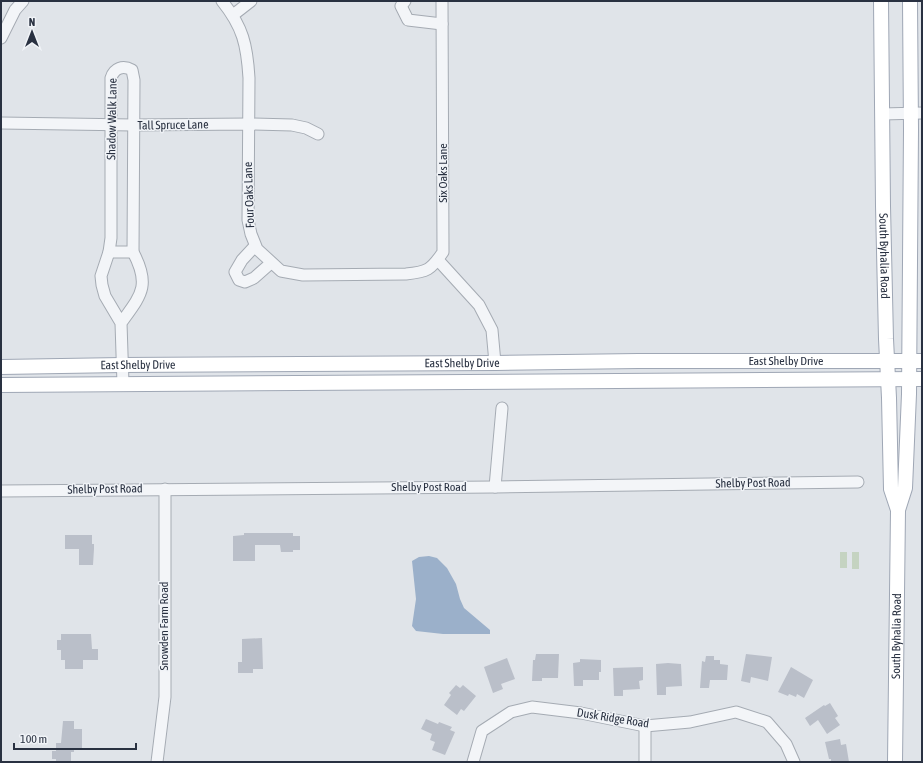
<svg xmlns="http://www.w3.org/2000/svg" width="923" height="763" font-family="'Asap Condensed',sans-serif">
<style>
.green{fill:#c5d3c1}
.water{fill:#9bb0ca}
.building{fill:#babfc9}
.lines{fill:none;stroke-linecap:round;stroke-linejoin:round}
.minor-casing{stroke:#a5abb3;stroke-width:13}
.major-casing{stroke:#9fa7b5;stroke-width:16}
.minor{stroke:#f3f5f8;stroke-width:11}
.major{stroke:#fff;stroke-width:14}
.labels{text-anchor:middle;dominant-baseline:central;stroke-width:3;stroke-linejoin:round;paint-order:stroke}
.street-label{font-size:12px;fill:#293141;stroke:#f0f3f7}
</style>
<rect width="100%" height="100%" fill="#e0e4e9"/>
<g class="green">
<rect x="840" y="552" width="7" height="16"/>
<rect x="852" y="552" width="7" height="17"/>
</g>
<polygon class="water" points="429,556 437,558 447,568 456,584 460,599 464,608 490,630 490,634 443,634 416,631 412,626 416,599 412,561 419,557"/>
<g class="building">
<polygon points="244,533 293,533 293,536 300,536 300,550 293,550 293,552 281,552 280,545 255,545 255,561 233,561 233,536 244,535"/>
<polygon points="65,535 92,535 92,544 94,544 94,549 93,565 79,565 79,549 65,549"/>
<polygon points="61,634 91,634 92,649 98,649 98,660 83,660 83,669 65,669 65,660 61,660 61,650 57,650 57,640 61,640"/>
<polygon points="262,638 263,669 253,669 253,673 238,673 238,662 242,662 242,639"/>
<polygon points="536,654 559,654 558,678 542,678 542,681 532,681 533,660 535,660"/>
<polygon points="746,654 772,657 768,681 751,677 750,683 741,681"/>
<polygon points="706,656 714,656 714,660 720,660 720,664 728,665 727,680 710,680 709,688 700,688 702,661 705,662"/>
<polygon points="507,658 515,679 501,684 503,689 493,693 484,667"/>
<polygon points="580,659 601,660 601,672 599,672 599,680 583,680 583,686 574,686 573,663 580,662"/>
<polygon points="668,663 681,664 682,686 666,687 666,695 657,695 656,664"/>
<polygon points="643,667 643,680 639,681 640,689 623,690 623,696 614,696 613,668"/>
<polygon points="791,667 813,680 804,698 797,694 796,697 789,694 788,696 778,692"/>
<polygon points="456,685 460,688 463,685 476,696 464,711 461,709 457,715 444,705 451,695 449,693"/>
<polygon points="830,703 838,716 835,718 840,725 827,734 818,720 810,726 805,718 824,705 825,706"/>
<polygon points="426,719 438,724 439,722 452,727 450,730 455,732 445,755 432,750 435,742 430,740 432,734 421,729"/>
<polygon points="63,721 74,721 74,729 82,729 82,749 74,749 74,752 71,752 71,762 56,762 56,759 52,759 52,751 56,751 56,743 61,743"/>
<polygon points="840,739 841,745 846,744 849,762 831,762 831,759 829,759 825,742"/>
</g>
<g class="lines">
<g class="minor-casing">
<g id="minor">
<path d="M222 1C243 27 247 45 249 78L248 220 251 234 257 249 281 271 303 275 406 274C427 272 431 270 443 252L442 1"/>
<polyline points="405,1 401,6 408,20 442,24"/>
<polyline points="233,15 251,1"/>
<polyline points="1,38 15,10 23,1"/>
<polyline points="882,114 922,113"/>
<polyline points="1,123 133,125 249,124 292,125 306,128 318,134"/>
<polyline points="255,246 242,260 235,272 239,280 245,282 254,278 271,263"/>
<polyline points="109,252 133,252"/>
<polyline points="438,260 479,305 492,330 495,363"/>
<path d="M121 323C141 295 151 286 133 252L134 80 132 70C123 65 114 68 111 78V238L109 252 101 276 102 285 105 296 121 323 123 384"/>
<polyline points="495,487 502,408"/>
<polyline points="1,491 495,487 858,482"/>
<polyline points="645,726 645,762"/>
<polyline points="157,762 165,697 165,489"/>
<polyline points="473,762 482,731 511,712 532,707 581,713 645,726 690,722 736,712 767,722 786,744 794,762"/>
</g>
</g>
<g class="major-casing">
<g id="major">
<path id="s1" d="M881 1 883 206 886 339 889 398 891 489 898 510"/>
<path id="s2" d="M1 367 122 365 495 363 638 361H922"/>
<polyline points="1,385 922,379"/>
<path id="s3" d="M895 762 898 510 905 488 909 394 911 130 910 1"/>
</g>
</g>
<use href="#minor" class="minor"/>
<use href="#major" class="major"/>
</g>
<g class="labels">
<g class="street-label">
<text transform="translate(112 119) rotate(-89)">Shadow Walk Lane</text>
<text transform="translate(173 125) rotate(-1)">Tall Spruce Lane</text>
<text transform="translate(443 173) rotate(-90)">Six Oaks Lane</text>
<text transform="translate(249 195) rotate(-92)">Four Oaks Lane</text>
<text stroke="none"><textPath href="#s1" startOffset="255">South Byhalia Road</textPath></text>
<text stroke="none"><textPath href="#s2" startOffset="785">East Shelby Drive</textPath></text>
<text stroke="none"><textPath href="#s2" startOffset="461">East Shelby Drive</textPath></text>
<text stroke="none"><textPath href="#s2" startOffset="137">East Shelby Drive</textPath></text>
<text transform="translate(753 483) rotate(-1)">Shelby Post Road</text>
<text x="429" y="487">Shelby Post Road</text>
<text transform="translate(105 489) rotate(-1)">Shelby Post Road</text>
<text transform="translate(164 626) rotate(-90)">Snowden Farm Road</text>
<text stroke="none"><textPath href="#s3" startOffset="126">South Byhalia Road</textPath></text>
<text transform="translate(613 718) rotate(9)">Dusk Ridge Road</text>
</g>
</g>
<rect width="923" height="763" fill="none" stroke="#293141" stroke-width="4"/>
<g transform="translate(32 32)" stroke="#f0f3f7" stroke-width="3" paint-order="stroke">
<path d="M0-3L7 15L0 10L-7 15Z" fill="#293141"/>
<text y="-6" font-size="11" font-weight="bold" text-anchor="middle" fill="#293141">N</text>
</g>
<path d="M14 743v6h122v-6" fill="none" stroke="#293141" stroke-width="2"/>
<text x="20" y="743" font-size="12" fill="#293141" stroke="#f0f3f7" stroke-width="3" paint-order="stroke">100 m</text>
</svg>
